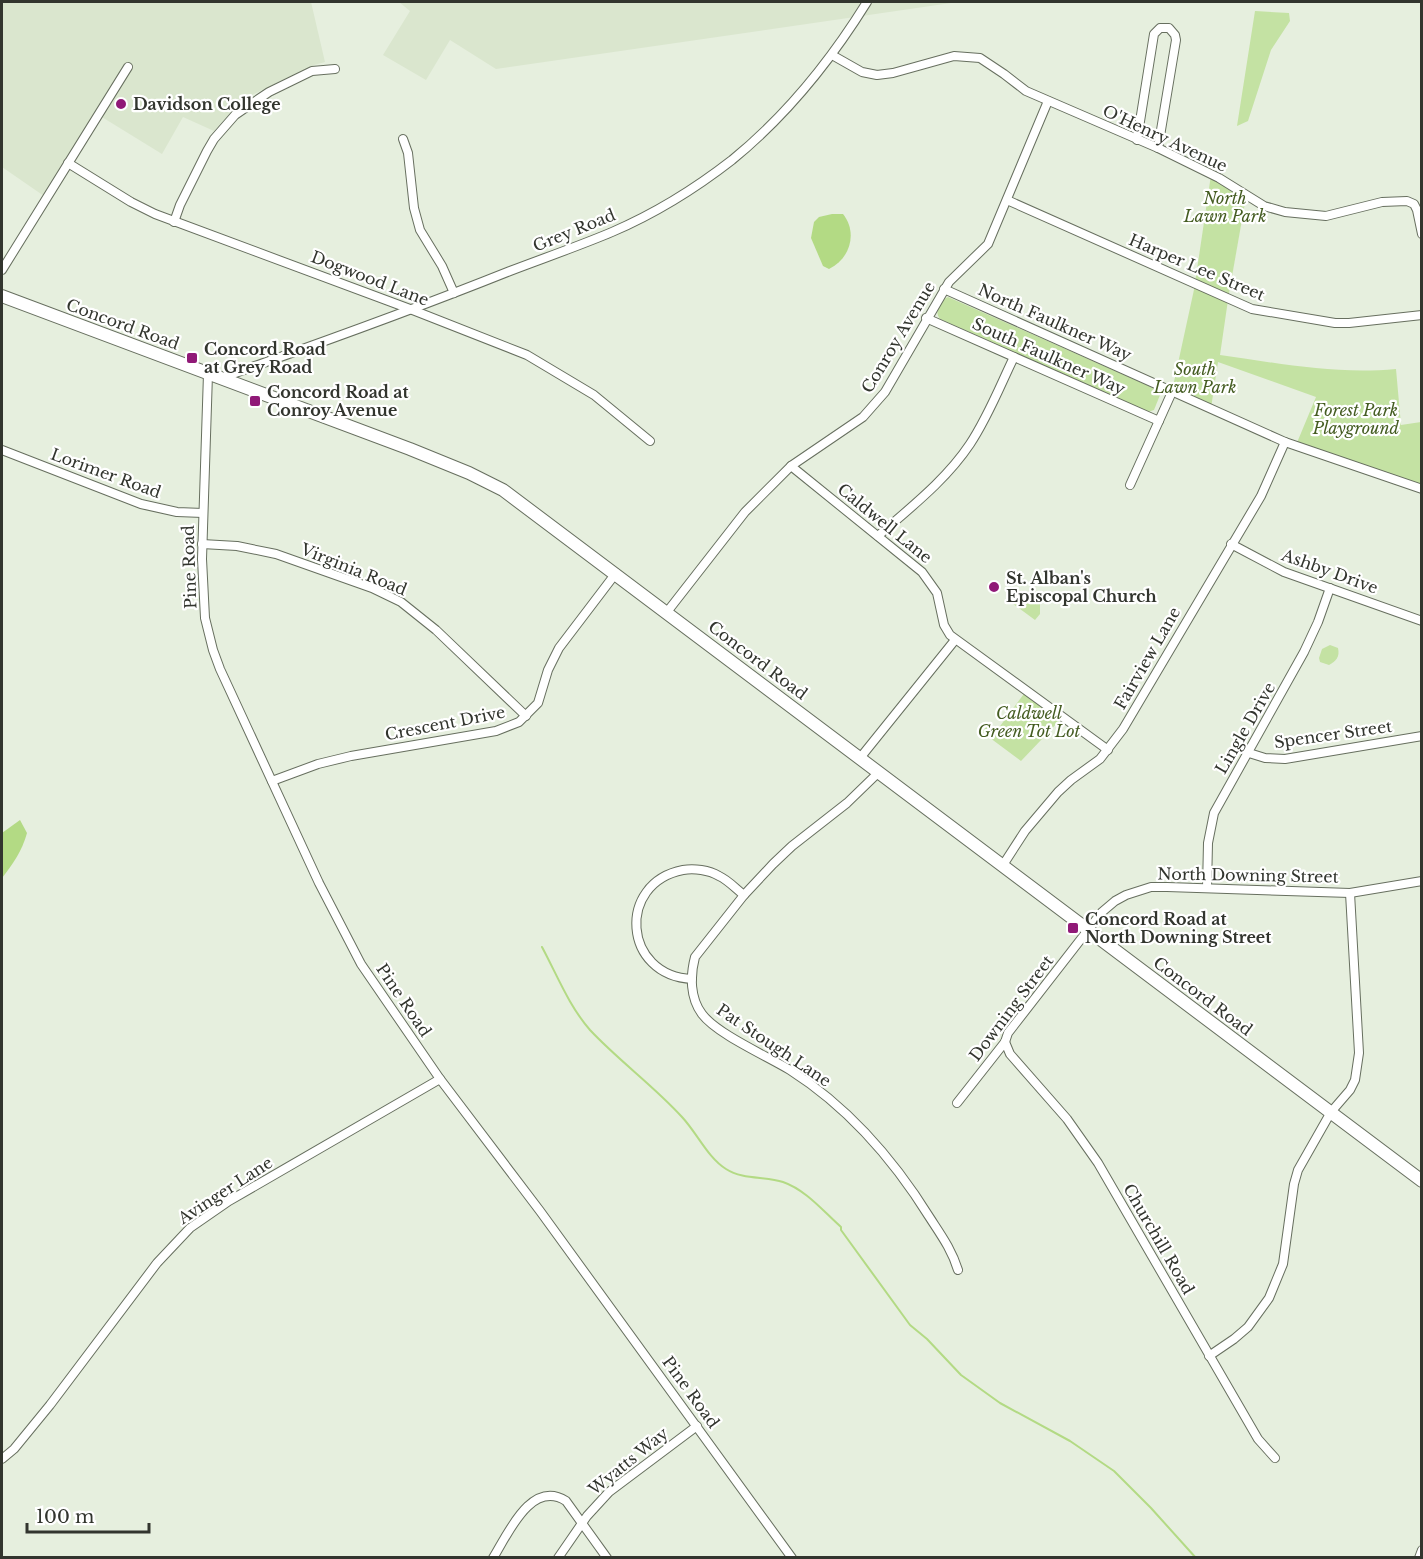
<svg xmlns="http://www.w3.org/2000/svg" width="1423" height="1559" font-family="'Libre Baskerville',serif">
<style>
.built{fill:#dae6ce}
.green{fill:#c4e2a3}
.water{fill:#b3da84}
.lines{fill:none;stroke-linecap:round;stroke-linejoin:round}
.stream{stroke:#b3da84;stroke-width:2}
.minor-casing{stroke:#676f5f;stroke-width:10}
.secondary-casing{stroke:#676f5f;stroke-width:14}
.minor{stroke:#fff;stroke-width:8}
.secondary{stroke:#fff;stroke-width:12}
.poi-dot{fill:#901977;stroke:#fff;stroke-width:2}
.labels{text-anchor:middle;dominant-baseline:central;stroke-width:4.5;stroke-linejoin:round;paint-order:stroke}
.poi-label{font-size:16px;font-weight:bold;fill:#32352e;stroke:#fff;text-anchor:start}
.street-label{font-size:16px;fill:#32352e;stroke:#fff}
.park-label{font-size:16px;font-style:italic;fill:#445c21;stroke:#fff}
</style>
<rect width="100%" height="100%" fill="#e6efde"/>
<g class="built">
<polygon points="2,2 311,2 325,62 314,65 252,95 230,113 214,131 183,117 162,154 97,114 44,196 2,167"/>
<polygon points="399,2 958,2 496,69 450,40 426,80 383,55 410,11"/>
</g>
<g class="green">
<polygon points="1255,11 1289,13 1290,21 1271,50 1248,121 1237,126"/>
<polygon points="1211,175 1246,197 1228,299 1195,283"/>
<path d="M1195 285 1228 300 1220 355C1278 363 1336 375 1396 369L1401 425 1421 422V488L1296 445 1316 397 1218 362 1211 408 1172 391Z"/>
<path d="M948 297 1158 390 1160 395 1154 410 1148 412 940 319C934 312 939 301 948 297Z"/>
<polygon points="1017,591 1026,597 1040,597 1040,614 1035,620 1009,601"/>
<path d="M1330 645 1338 648C1340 657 1336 661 1329 665L1320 662 1319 658 1322 649Z"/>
<polygon points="1026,691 1062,718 1021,761 982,732 987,726 993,729 998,729"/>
</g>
<g class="water">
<path d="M832 214H843C858 233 850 259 829 269L823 266 811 238 814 222 819 217Z"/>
<path d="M20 820 27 833C22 851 13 864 2 878V833Z"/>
</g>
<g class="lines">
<path class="stream" d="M542 947C557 975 569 1006 590 1030 619 1061 654 1086 682 1117 697 1133 708 1158 726 1169 743 1180 765 1176 783 1182 806 1190 823 1211 841 1227V1230L910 1325 927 1339 961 1375 1000 1403 1070 1441 1114 1471 1151 1508 1196 1558"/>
<g class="minor-casing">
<g id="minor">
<polyline points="832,55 862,72 877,75 893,73 954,56 980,58 1004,74 1026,91 1158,148 1219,178 1264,206 1285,212 1326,216 1382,202 1407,201 1414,204 1417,210 1422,234"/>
<polyline points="403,139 408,153 414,208 420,230 442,266 454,293"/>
<polyline points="1137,140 1154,34 1160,28 1169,28 1175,35 1176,40 1158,148"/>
<polyline points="68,163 131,202 155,214 410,309 527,355 594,395 650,441"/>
<polyline points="1007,200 1252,309 1335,323 1349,323 1422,315"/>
<polyline points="174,222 180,205 207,151 214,139 235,115 269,92 312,71 335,69"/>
<polyline points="2,270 128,67"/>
<polyline points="944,289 1285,442 1422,489"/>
<polyline points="926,318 1159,421"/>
<polyline points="208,374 202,559 205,618 213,650 220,669 319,883 361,964 440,1079 540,1211 792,1558"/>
<path d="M221 378C318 344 415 309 510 271 544 258 579 246 612 232 654 214 696 188 732 160 786 116 831 60 867 2"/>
<polyline points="2,450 141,504 177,512 203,513"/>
<polyline points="791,466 922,572 937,593 944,625 950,635 1108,750"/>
<polyline points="1130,485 1172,392"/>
<path d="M878 536C911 507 946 480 970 444 988 417 1000 386 1014 357"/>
<polyline points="202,544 237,546 276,554 372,588 401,602 436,630 526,716"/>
<polyline points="1231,544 1284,572 1422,621"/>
<polyline points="667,612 745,512 791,466 863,417 885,392 949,282 988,244 1048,101"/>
<polyline points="1249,753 1265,758 1285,759 1422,736"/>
<polyline points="860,758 955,640"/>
<path d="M879 772 847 803 792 846 773 864 744 895 695 957C690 976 690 998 702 1014 717 1034 767 1056 790 1070 848 1107 894 1160 930 1218 941 1235 952 1250 958 1270"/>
<polyline points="272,781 318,764 351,756 496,731 519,722 538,703 548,670 559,648 616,573"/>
<polyline points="1003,865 1025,831 1058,792 1071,780 1100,759 1123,729 1261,496 1285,442"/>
<polyline points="1207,888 1208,843 1214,813 1304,652 1318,622 1330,588"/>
<path d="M692 979C623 976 616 883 683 870 694 868 709 870 719 876 728 880 736 889 744 895"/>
<polyline points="1005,1042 1010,1054 1067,1119 1098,1163 1258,1439 1275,1458"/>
<polyline points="957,1103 1005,1042 1008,1033 1102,912 1115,901 1126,895 1151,887 1167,887 1350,893 1422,881"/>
<polyline points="1209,1356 1234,1339 1248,1327 1269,1298 1283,1264 1294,1184 1298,1170 1331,1112 1350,1090 1355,1080 1359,1053 1350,893"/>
<polyline points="2,1459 14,1449 50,1405 157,1263 190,1228 229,1201 440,1079"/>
<path d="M493 1558C508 1534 531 1479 566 1501L607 1558"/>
<polyline points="558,1558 587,1516 609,1492 697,1426"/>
<polyline points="1419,1558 1422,1550"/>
</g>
</g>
<g class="secondary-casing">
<polyline id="secondary" points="2,296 410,449 469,473 503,490 1422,1181"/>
</g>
<use href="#minor" class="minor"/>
<use href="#secondary" class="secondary"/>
</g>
<g class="poi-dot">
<circle cx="121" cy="104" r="6"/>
<rect x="186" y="352" width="12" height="12" rx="3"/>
<rect x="249" y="395" width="12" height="12" rx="3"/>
<circle cx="994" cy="587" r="6"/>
<rect x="1067" y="922" width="12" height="12" rx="3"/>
</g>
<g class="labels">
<g class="poi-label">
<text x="133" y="104">Davidson College</text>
<text x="204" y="349">Concord Road<tspan x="204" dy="18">at Grey Road</tspan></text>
<text x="267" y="392">Concord Road at<tspan x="267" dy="18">Conroy Avenue</tspan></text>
<text x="1006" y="578">St. Alban's<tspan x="1006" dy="18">Episcopal Church</tspan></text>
<text x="1085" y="919">Concord Road at<tspan x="1085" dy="18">North Downing Street</tspan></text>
</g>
<g class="street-label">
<text transform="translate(1165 138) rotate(25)">O'Henry Avenue</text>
<text transform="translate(574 230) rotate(-22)">Grey Road</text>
<text transform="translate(1197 267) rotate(23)">Harper Lee Street</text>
<text transform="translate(370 278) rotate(21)">Dogwood Lane</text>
<text transform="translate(1055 322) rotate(24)">North Faulkner Way</text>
<text transform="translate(123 324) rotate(20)">Concord Road</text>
<text transform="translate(898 337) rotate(-59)">Conroy Avenue</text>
<text transform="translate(1049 356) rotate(24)">South Faulkner Way</text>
<text transform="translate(106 473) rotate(20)">Lorimer Road</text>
<text transform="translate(885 523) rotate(39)">Caldwell Lane</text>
<text transform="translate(189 567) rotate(-92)">Pine Road</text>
<text transform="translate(354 569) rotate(22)">Virginia Road</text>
<text transform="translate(1330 571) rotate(20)">Ashby Drive</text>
<text transform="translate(1147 658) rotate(-60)">Fairview Lane</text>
<text transform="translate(758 660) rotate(37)">Concord Road</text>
<text transform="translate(445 723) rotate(-11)">Crescent Drive</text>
<text transform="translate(1245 728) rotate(-60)">Lingle Drive</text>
<text transform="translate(1333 734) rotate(-8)">Spencer Street</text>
<text transform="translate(1248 875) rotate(1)">North Downing Street</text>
<text transform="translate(1203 996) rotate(37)">Concord Road</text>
<text transform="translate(404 1000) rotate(56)">Pine Road</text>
<text transform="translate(1011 1008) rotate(-53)">Downing Street</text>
<text transform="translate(774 1045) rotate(34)">Pat Stough Lane</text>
<text transform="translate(225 1190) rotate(-33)">Avinger Lane</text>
<text transform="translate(1159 1239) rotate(60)">Churchill Road</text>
<text transform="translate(691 1392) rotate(54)">Pine Road</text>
<text transform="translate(628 1461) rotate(-39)">Wyatts Way</text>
</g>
<g class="park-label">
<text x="1225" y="198">North<tspan x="1225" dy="18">Lawn Park</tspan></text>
<text x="1195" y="369">South<tspan x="1195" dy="18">Lawn Park</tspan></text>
<text x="1356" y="410">Forest Park<tspan x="1356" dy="18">Playground</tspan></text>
<text x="1029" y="713">Caldwell<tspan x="1029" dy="18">Green Tot Lot</tspan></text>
</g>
</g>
<rect width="1423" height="1559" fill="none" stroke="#32352e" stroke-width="6"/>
<path d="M27 1523v9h122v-9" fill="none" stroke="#32352e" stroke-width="3"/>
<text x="36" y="1523" font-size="18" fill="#32352e" stroke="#ffffff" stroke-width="4.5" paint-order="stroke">100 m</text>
</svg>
